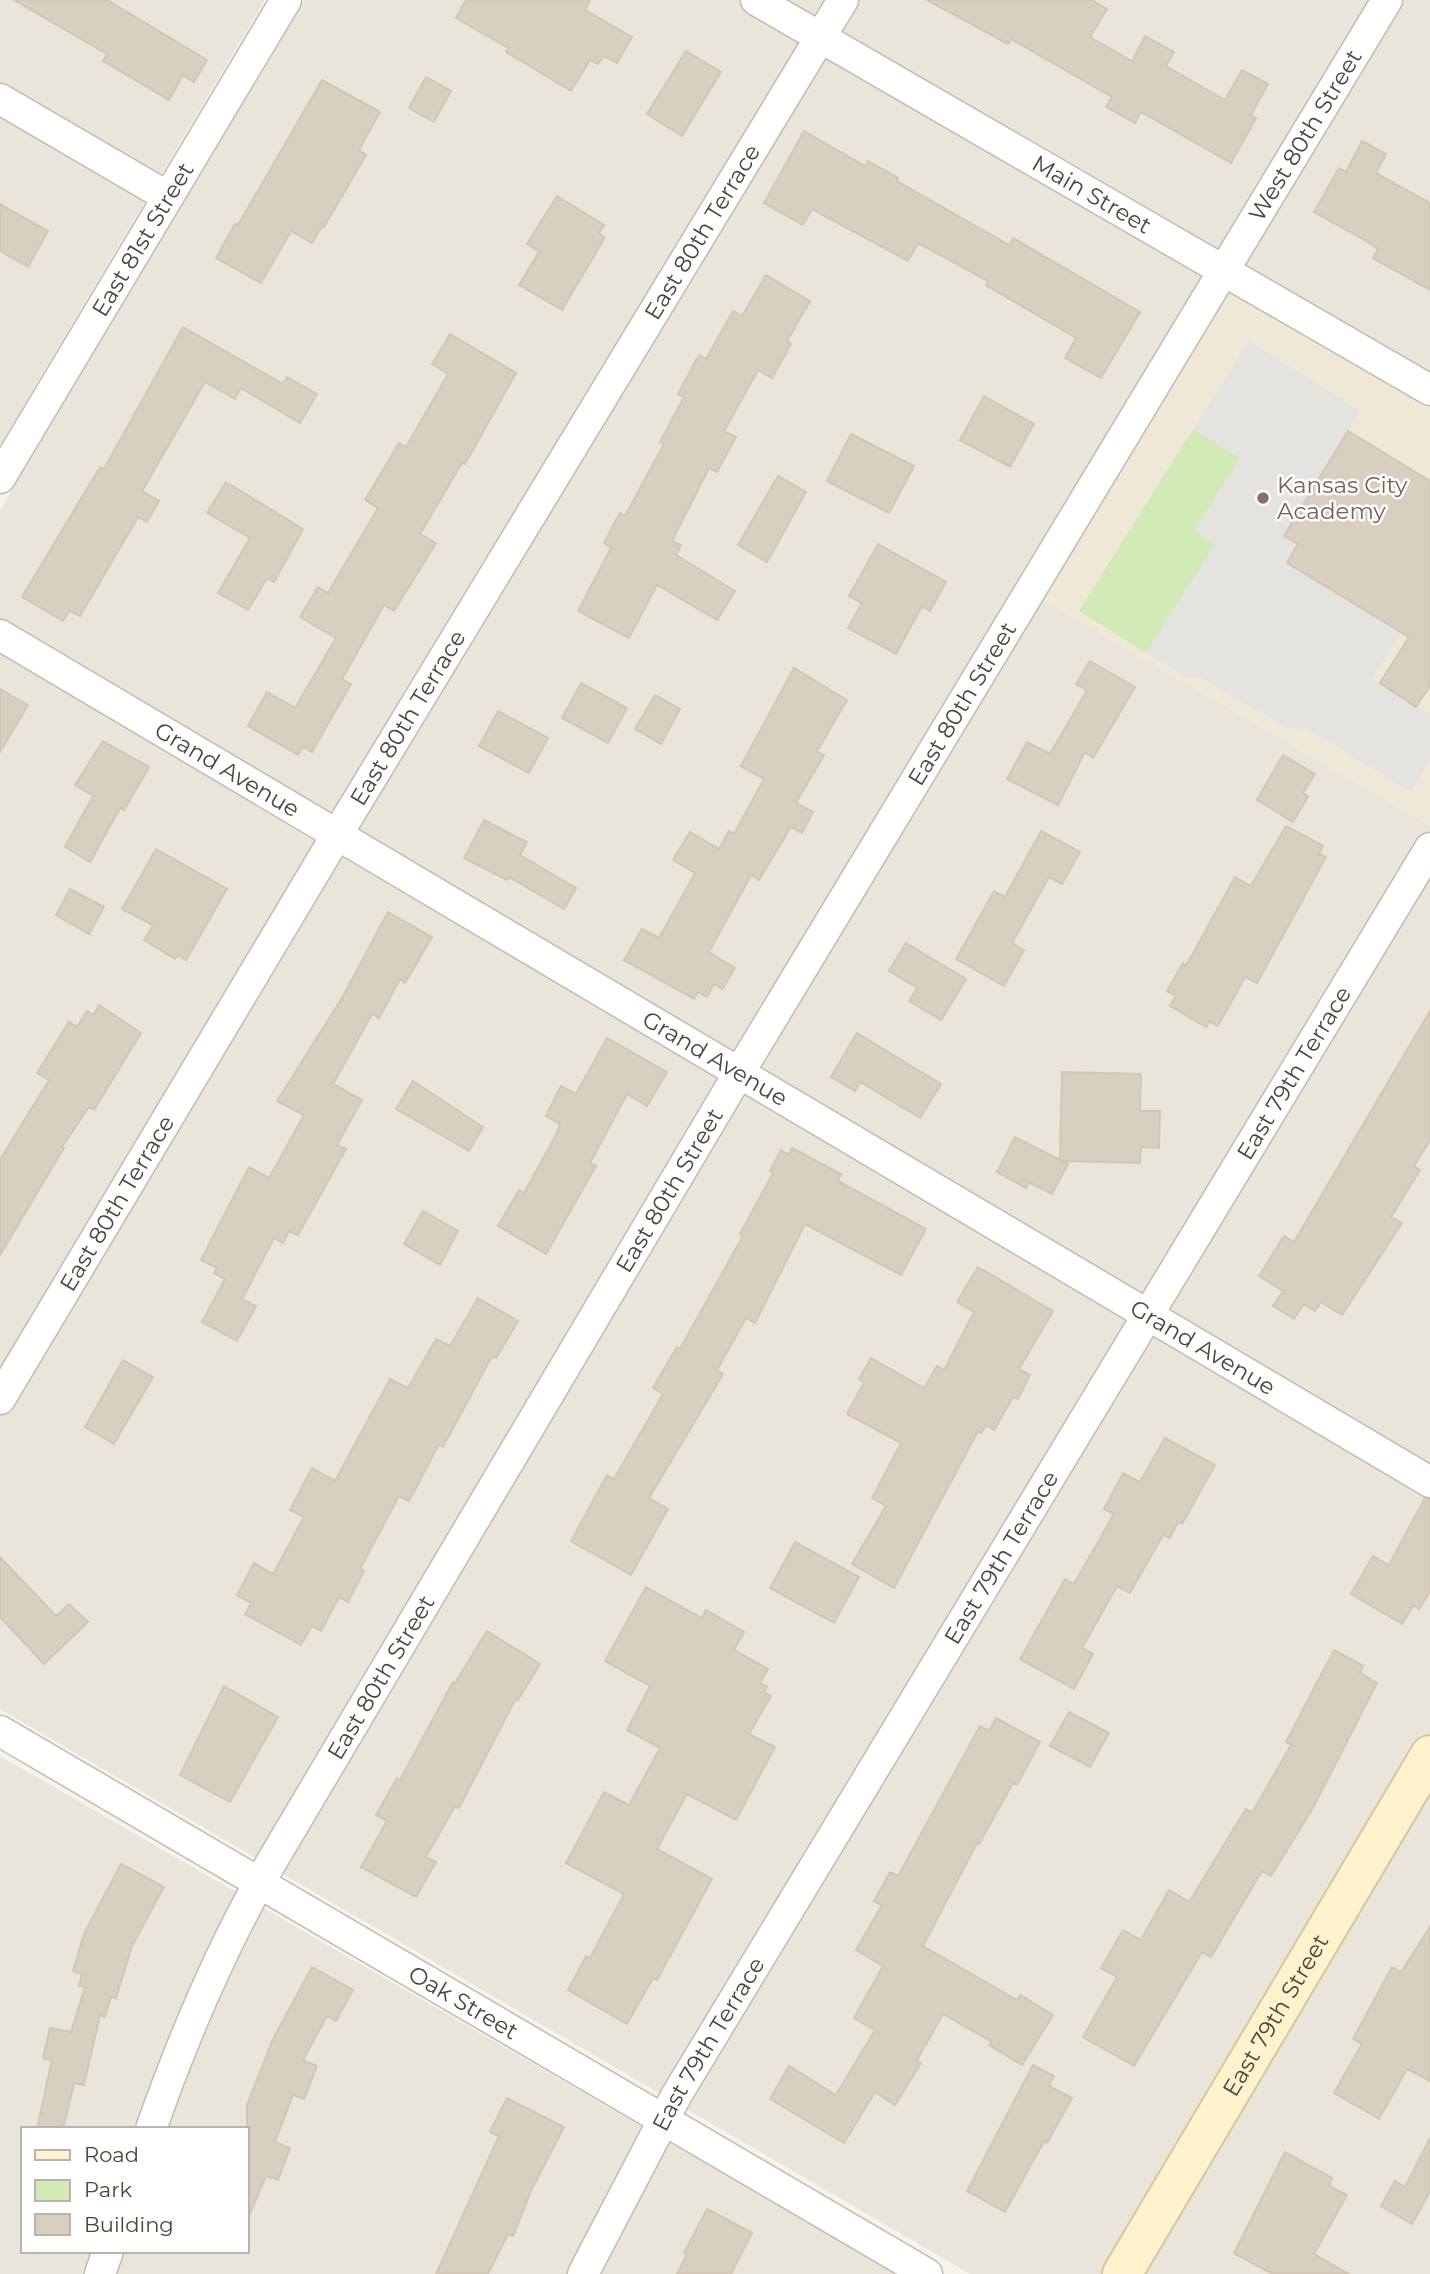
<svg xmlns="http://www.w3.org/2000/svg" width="1430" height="2274" font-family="Montserrat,sans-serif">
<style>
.residential{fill:#eae5da;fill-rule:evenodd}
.education{fill:#efe8d6}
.green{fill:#d2eab5}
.parking{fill:#e5e3e0}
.building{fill:#d8cfc1;stroke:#d3c7b4;stroke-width:2}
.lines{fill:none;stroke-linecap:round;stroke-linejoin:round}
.street-casing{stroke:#c2bbae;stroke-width:33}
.secondary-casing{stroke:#d6c79b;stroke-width:42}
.street{stroke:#fff;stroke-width:30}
.secondary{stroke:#fff3cd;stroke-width:38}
.education-dot{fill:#8d6e63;stroke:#fff;stroke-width:2.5}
.labels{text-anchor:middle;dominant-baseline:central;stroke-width:5;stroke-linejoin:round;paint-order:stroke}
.street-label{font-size:23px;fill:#4b4439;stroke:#fff}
.education-label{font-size:23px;fill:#785e54;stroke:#fff;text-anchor:start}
</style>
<rect width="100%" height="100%" fill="#f6f3ec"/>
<g class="residential">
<polygon points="0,0 265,0 0,445"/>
<polygon points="305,0 1430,0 1430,2274 970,2274 0,1709 0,510"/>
<path d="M0 1756 897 2274H0ZM23 2129H247V2251H23Z"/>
</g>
<polygon class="education" points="1227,284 1430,399 1430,826 1036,596"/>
<polygon class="green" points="1193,429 1240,458 1195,531 1215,544 1146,653 1079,611"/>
<polygon class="parking" points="1249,341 1360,411 1284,536 1298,544 1287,562 1402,631 1372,679 1430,715 1430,760 1411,792 1308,729 1288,728 1200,677 1187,677 1146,653 1215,544 1194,531 1240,458 1193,429"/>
<g class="building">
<polygon points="14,0 107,0 207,60 194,82 183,75 169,100 103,61 107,54"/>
<polygon points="466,0 590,0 585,10 632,37 617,63 604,56 598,64 590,60 571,91 506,52 508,48 456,18"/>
<polygon points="927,0 1092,0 1107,9 1090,37 1132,61 1145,36 1174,52 1166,66 1225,100 1242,70 1268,84 1251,115 1256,118 1231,163 1141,112 1135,123 1106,107 1112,97 1011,39 1008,44"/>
<polygon points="686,51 721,72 682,136 647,114"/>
<polygon points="426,77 451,91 434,122 409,108"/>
<polygon points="322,80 380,112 359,150 366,155 324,227 322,226 312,243 291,231 261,283 216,258 235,224 238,225"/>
<polygon points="804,131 865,166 868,161 898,178 897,181 1009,245 1013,238 1140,312 1101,378 1065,358 1076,338 986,285 988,281 918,243 908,261 812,209 803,225 764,203"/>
<polygon points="1362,141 1386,154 1376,173 1430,203 1430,290 1373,258 1378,249 1368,242 1314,212 1339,168 1346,172"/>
<polygon points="557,196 604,225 599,233 605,237 562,310 519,285 539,252 527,244"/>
<polygon points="0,204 48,231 28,267 0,251"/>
<polygon points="766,275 810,301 787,341 791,344 772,378 758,370 724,431 736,437 717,472 709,468 672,541 681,545 676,555 735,591 717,620 657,585 629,638 578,611 611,548 604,543 620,513 625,516 664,444 660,442 684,397 678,394 699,355 706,359 733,311 742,316"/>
<polygon points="183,327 283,384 287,377 317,394 300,423 241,388 235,399 205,382 142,491 159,501 147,522 138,517 80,616 69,611 63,621 22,597 100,467 104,469"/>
<polygon points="450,334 516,373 465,464 462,463 420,534 436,543 394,611 384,605 342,679 351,684 312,752 303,747 298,755 248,726 267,692 295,708 336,638 300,617 318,587 328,593 378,508 365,500 399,443 406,447 448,374 432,364"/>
<polygon points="984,396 1034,424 1010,467 960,440"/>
<polygon points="1348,431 1430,481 1430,686 1416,707 1380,683 1409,637 1287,563 1298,544 1284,536"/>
<polygon points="851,434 914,466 889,513 827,481"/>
<polygon points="778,476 806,492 767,562 738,545"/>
<polygon points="226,482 303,529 274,582 267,578 248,610 218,593 250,538 207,513"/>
<polygon points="878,544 946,582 930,611 922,606 896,654 848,628 862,603 849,596"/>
<polygon points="1090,661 1135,687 1093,758 1085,752 1058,805 1007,779 1027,742 1050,754 1087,690 1076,684"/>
<polygon points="794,668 847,700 817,751 824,755 796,803 813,812 802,833 791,827 759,880 751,875 709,952 735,968 722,989 714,984 707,997 698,992 694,999 624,960 642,929 659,938 695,873 673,860 690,832 719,849 729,831 734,834 764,779 741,766"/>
<polygon points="581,683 627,708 608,743 562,718"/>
<polygon points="0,689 28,705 0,752"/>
<polygon points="655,695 680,709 661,744 635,729"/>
<polygon points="498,711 548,738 529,773 479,746"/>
<polygon points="103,741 149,767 124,810 120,808 90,862 65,847 93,796 75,785"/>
<polygon points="1283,755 1315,774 1303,793 1308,796 1293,822 1257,800"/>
<polygon points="484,820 527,842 520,855 576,888 564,909 509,877 507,880 464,858"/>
<polygon points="1286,826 1323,846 1319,854 1326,857 1257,983 1245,977 1218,1026 1209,1021 1206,1027 1170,1006 1176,996 1167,991 1183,963 1186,966 1235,877 1251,886"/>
<polygon points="1041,831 1080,852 1062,884 1049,877 1012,943 1024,950 1004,986 956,959 994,891 1005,897"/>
<polygon points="156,849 227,889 186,960 178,955 175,959 144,940 153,925 122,909"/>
<polygon points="70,889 104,907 89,934 56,915"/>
<polygon points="388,912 432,937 405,983 400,979 379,1018 372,1014 333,1084 362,1100 337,1145 346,1149 298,1235 289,1231 283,1243 274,1238 242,1299 256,1306 237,1341 202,1322 225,1279 214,1273 217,1268 201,1260 249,1167 269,1178 304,1115 277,1101 342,998"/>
<polygon points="906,943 966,979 941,1020 909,1001 917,988 889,971"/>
<polygon points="99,1005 141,1033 94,1110 89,1107 62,1147 64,1148 0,1255 0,1160 49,1080 37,1073 69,1022 77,1027 87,1011 93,1015"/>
<polygon points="1430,1011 1430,1140 1414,1166 1420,1170 1391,1217 1402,1223 1342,1315 1321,1302 1315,1311 1304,1304 1294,1319 1273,1306 1283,1291 1259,1276 1284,1236 1294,1242"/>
<polygon points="857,1033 941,1084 920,1118 860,1082 855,1091 831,1077"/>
<polygon points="607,1038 667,1072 647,1106 627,1094 590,1163 596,1166 546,1254 498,1226 519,1190 524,1193 557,1133 560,1124 546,1116 561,1086 576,1094"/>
<polygon points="1062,1072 1141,1074 1140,1111 1160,1111 1159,1148 1141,1147 1140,1163 1061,1161 1068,1164 1052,1194 1029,1182 1026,1188 997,1172 1015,1137 1060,1160"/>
<polygon points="413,1081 483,1127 469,1151 396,1109"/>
<polygon points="792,1148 841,1174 838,1181 926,1229 901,1275 805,1224 755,1323 746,1318 717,1370 723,1374 649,1498 668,1509 631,1575 571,1541 607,1475 614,1479 663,1394 653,1388 677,1347 680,1349 743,1236 740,1234 773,1173 770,1171 781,1150 788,1155"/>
<polygon points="423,1211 458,1231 440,1265 404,1244"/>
<polygon points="978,1267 1053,1311 1019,1369 1030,1375 1018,1399 1013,1397 994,1430 986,1425 981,1433 978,1431 894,1588 852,1564 886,1506 872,1498 901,1443 847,1414 864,1382 859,1379 871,1358 924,1388 937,1366 944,1370 974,1312 957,1302"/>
<polygon points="478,1298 518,1321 496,1358 492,1356 443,1447 439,1444 409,1501 399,1496 360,1569 364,1571 348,1602 339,1597 321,1631 312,1626 301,1645 245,1614 251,1603 237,1595 254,1563 273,1574 304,1517 290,1510 312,1468 335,1481 390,1379 408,1388 436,1339 450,1346"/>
<polygon points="123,1360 153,1377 114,1444 85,1427"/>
<polygon points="1165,1438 1215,1465 1182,1524 1178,1522 1170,1538 1163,1535 1130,1593 1117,1586 1082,1648 1093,1654 1074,1689 1020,1659 1065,1579 1074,1584 1114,1514 1104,1509 1123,1473 1140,1482"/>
<polygon points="1425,1498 1430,1499 1430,1591 1419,1609 1414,1605 1402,1624 1351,1594 1373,1556 1389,1565"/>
<polygon points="795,1542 859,1577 834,1623 770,1588"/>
<polygon points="0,1557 56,1616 69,1604 88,1622 44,1664 0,1617"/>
<polygon points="646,1587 702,1618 706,1610 744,1632 734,1650 768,1669 760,1683 767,1686 764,1692 771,1696 749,1734 775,1747 736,1820 687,1794 657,1849 712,1879 657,1980 653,1978 627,2024 568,1990 586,1956 590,1958 624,1894 566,1863 604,1792 629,1805 660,1748 627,1730 650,1686 605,1661"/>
<polygon points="487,1631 540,1664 518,1700 516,1698 459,1808 455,1806 426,1857 436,1862 416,1897 361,1867 387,1821 376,1815 397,1778 400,1780 453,1682 455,1683"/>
<polygon points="1334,1650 1363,1666 1360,1673 1377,1683 1313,1808 1271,1876 1262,1871 1211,1957 1202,1952 1134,2066 1083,2037 1117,1977 1101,1968 1123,1930 1141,1940 1169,1890 1189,1902 1246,1809 1252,1813 1291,1745 1286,1742"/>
<polygon points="224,1686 278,1717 230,1802 180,1775"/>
<polygon points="1069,1712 1109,1733 1090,1767 1050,1746"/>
<polygon points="996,1718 1040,1742 1017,1785 1013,1783 979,1844 977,1843 923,1946 1017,2000 1020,1995 1053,2015 1022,2065 989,2045 992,2042 943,2014 917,2060 921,2063 895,2105 875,2092 844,2143 770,2099 789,2066 836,2095 875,2030 854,2018 883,1966 856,1950 882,1905 874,1901 890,1872 898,1876 980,1726 989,1731"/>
<polygon points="121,1864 164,1887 132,1946 116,1998 111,1997 105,2017 100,2015 84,2085 74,2083 63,2129 37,2129 52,2060 43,2058 50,2028 71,2032 85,1987 79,1986 82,1974 73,1971 84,1934"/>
<polygon points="1430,1927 1430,2081 1407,2069 1379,2119 1334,2093 1362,2044 1353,2039 1392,1967 1401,1972"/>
<polygon points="312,1967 353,1990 336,2021 327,2016 303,2060 317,2066 304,2099 293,2095 275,2142 290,2148 278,2180 266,2176 247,2220 247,2105 273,2039"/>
<polygon points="1033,2065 1054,2076 1049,2086 1072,2098 1047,2143 1044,2141 1005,2212 967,2191"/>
<polygon points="507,2098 564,2127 531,2191 513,2236 508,2234 488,2274 436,2274 499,2136 490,2132"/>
<polygon points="1430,2138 1430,2191 1412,2224 1381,2206 1395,2181 1405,2187"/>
<polygon points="1285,2152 1332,2178 1329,2186 1347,2195 1314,2254 1349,2274 1272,2274 1234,2253"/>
<polygon points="707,2209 752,2233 731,2274 677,2274 687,2254 684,2253"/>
</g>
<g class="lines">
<g class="street-casing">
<g id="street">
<path id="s1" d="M756 0 1430 390"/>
<polyline points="0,99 168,197"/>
<path id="s2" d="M0 478 286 0"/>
<path id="s3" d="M0 635 1430 1482"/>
<path id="s4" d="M0 1399 338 833 843 0"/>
<path id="s5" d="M0 1731 927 2274"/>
<path id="s6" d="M151 2129C181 2044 215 1962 259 1883L739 1073 1387 0"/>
<polyline points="100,2274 108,2251"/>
<path id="s7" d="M583 2274 676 2096 1430 848"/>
</g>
</g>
<g class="secondary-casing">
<g id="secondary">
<path id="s8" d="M1122 2274 1430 1755"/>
</g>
</g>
<use href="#street" class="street"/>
<use href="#secondary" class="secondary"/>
</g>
<circle class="education-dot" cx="1263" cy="498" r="7"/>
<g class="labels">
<g class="street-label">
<text stroke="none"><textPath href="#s6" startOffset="2306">West 80th Street</textPath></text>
<text stroke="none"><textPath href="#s1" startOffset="388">Main Street</textPath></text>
<text stroke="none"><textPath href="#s4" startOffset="1362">East 80th Terrace</textPath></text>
<text stroke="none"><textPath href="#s2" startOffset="278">East 81st Street</textPath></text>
<text stroke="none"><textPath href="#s6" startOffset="1642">East 80th Street</textPath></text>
<text stroke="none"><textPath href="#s4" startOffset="794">East 80th Terrace</textPath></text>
<text stroke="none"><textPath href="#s3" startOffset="264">Grand Avenue</textPath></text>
<text stroke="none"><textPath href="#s3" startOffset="831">Grand Avenue</textPath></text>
<text stroke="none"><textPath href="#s7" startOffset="1396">East 79th Terrace</textPath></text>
<text stroke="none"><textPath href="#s6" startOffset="1074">East 80th Street</textPath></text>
<text stroke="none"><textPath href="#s4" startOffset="228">East 80th Terrace</textPath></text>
<text stroke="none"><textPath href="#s3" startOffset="1398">Grand Avenue</textPath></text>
<text stroke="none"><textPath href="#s7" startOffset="830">East 79th Terrace</textPath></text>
<text stroke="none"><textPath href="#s6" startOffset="508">East 80th Street</textPath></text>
<text stroke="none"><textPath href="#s5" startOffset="537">Oak Street</textPath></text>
<text stroke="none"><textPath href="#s8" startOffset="301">East 79th Street</textPath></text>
<text stroke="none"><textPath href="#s7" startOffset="262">East 79th Terrace</textPath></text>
</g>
<g class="education-label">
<text x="1277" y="485">Kansas City<tspan x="1277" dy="26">Academy</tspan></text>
</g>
</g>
<rect x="21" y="2127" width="228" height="126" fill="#ffffff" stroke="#b7b4b0" stroke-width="2"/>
<rect x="35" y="2150" width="35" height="10" fill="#fff3cd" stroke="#b7b4b0" stroke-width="2"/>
<text x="84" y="2162" font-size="21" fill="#4b4439">Road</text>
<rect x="35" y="2180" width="35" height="21" fill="#d2eab5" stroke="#b7b4b0" stroke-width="2"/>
<text x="84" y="2197" font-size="21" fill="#4b4439">Park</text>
<rect x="35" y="2214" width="35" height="21" fill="#d8cfc1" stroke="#b7b4b0" stroke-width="2"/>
<text x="84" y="2232" font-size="21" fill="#4b4439">Building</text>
</svg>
